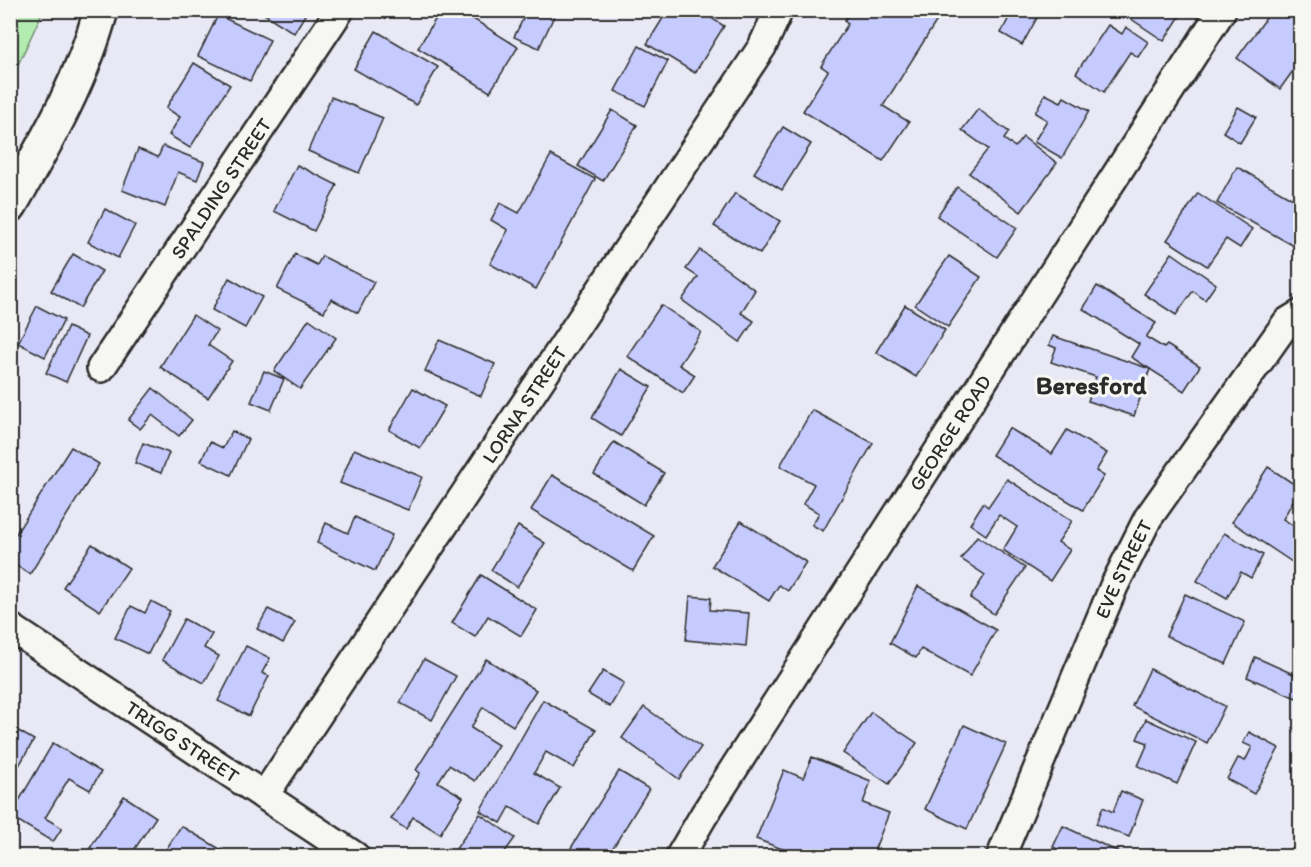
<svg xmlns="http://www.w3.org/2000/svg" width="1311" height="867" font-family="Itim,sans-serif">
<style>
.green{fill:#b3ecb0;stroke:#6f8c6e;stroke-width:1.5}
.building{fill:#c6cbfd;stroke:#2b2b2b;stroke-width:1.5}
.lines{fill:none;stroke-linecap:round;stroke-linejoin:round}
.minor-casing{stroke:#2b2b2b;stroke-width:32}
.highway-casing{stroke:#2b2b2b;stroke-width:38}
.minor{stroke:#f6f6f2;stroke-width:27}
.highway{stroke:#f6f6f2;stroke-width:33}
.labels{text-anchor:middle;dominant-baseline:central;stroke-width:6;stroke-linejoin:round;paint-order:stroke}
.street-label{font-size:20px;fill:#2b2b2b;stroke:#f6f6f2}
.district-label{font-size:26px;font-weight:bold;fill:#2b2b2b;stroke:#f6f6f2}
</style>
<rect width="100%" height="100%" fill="#e8e9f5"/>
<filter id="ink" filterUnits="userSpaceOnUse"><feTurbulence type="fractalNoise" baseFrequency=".0167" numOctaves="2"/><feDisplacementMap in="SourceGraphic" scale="12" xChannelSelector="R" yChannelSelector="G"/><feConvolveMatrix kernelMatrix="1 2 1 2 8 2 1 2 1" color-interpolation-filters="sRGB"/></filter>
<g filter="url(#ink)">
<polygon class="green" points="11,10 43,11 11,80 10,11"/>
<g class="building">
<polygon points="258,10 308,10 294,33"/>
<polygon points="430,10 459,10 518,47 490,92 418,48 438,15"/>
<polygon points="514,10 557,10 539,48 514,37 524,17"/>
<polygon points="668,10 699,10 724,26 695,73 647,44"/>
<polygon points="851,10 936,10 941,14 883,106 909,122 883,161 803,111 828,71 821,66 848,24 844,21"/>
<polygon points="1013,10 1027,10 1038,16 1022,45 1001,33"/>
<polygon points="1118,10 1184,10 1164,41"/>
<polygon points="1272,10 1285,10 1300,22 1300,61 1280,89 1237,58"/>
<polygon points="218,15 270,40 250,81 198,56"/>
<polygon points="1108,25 1122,34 1126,27 1148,42 1138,57 1130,52 1104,92 1076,73"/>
<polygon points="376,31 438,67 416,105 354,69"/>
<polygon points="639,46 668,61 645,106 615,91"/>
<polygon points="194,63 230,85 190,148 169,135 180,117 166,108"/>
<polygon points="1045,94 1061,102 1064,97 1089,111 1062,158 1034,142 1047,120 1035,113"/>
<polygon points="331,97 383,118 359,173 308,151"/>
<polygon points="1238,107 1256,117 1240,143 1223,132"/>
<polygon points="978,109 1009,132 1004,139 1015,147 1023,137 1057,163 1021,212 969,173 988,149 962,130"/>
<polygon points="612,110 637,125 603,181 578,166"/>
<polygon points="783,127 811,144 782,190 754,173"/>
<polygon points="163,146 204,162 197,180 178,172 165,207 122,190 138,149 158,157"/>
<polygon points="551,155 595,179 536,289 490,264 508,230 491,220 500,203 519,213"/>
<polygon points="297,165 337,185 314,231 274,211"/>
<polygon points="1237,167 1300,203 1300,235 1294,246 1217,203"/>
<polygon points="957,187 1017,228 997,257 937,216"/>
<polygon points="735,193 780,221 760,254 714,226"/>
<polygon points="1198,193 1252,229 1240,248 1226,239 1207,266 1167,240"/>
<polygon points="105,209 135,225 118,258 88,242"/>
<polygon points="700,250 755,290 741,313 754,321 740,342 682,300 698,277 686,269"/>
<polygon points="1172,253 1216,284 1205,300 1193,291 1176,315 1144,294"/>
<polygon points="73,254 102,271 80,308 51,291"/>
<polygon points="295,254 317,265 322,256 374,282 358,313 331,299 324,312 277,289"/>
<polygon points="949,256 981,277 948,327 915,305"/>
<polygon points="229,278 262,297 245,328 212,310"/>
<polygon points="1097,286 1156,323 1146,337 1164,348 1167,345 1200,366 1184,391 1131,357 1139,344 1083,309"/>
<polygon points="661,305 701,332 679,365 695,375 683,393 627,356"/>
<polygon points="905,305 945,330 916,377 876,352"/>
<polygon points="37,306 64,320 45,357 18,343"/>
<polygon points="193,315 217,331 208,345 232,361 208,398 160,367"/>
<polygon points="309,319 336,338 300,389 274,371"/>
<polygon points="68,327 87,336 66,382 46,373"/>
<polygon points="1053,336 1150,369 1134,416 1088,401 1096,377 1051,362 1056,348 1049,345"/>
<polygon points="439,340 495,364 481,396 425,371"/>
<polygon points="621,369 651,387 621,436 592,418"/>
<polygon points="264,371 284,379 271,410 251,402"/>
<polygon points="153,388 192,420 179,436 152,415 140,429 128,420"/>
<polygon points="413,388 445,406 420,448 389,430"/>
<polygon points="812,410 873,443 823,531 812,525 819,513 803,504 814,484 780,466"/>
<polygon points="1009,428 1052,454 1067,430 1107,453 1096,471 1104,476 1083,510 992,455"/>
<polygon points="232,431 248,439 231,475 201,461 210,442 223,448"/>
<polygon points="614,442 664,473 644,505 594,474"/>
<polygon points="143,443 169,453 161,473 135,463"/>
<polygon points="71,447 99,464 30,574 10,562 10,543"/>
<polygon points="354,449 422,477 408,510 340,483"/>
<polygon points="1268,467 1300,488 1283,519 1300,530 1300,555 1295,564 1232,522"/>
<polygon points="552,475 654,536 633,571 531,510"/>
<polygon points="1007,479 1072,521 1058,542 1070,550 1050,581 1003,550 1017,527 999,515 986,535 970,524 983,503 988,507"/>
<polygon points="355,517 392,535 375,571 317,543 326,523 348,533"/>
<polygon points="741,521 806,562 788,591 779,585 769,601 712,566"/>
<polygon points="518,526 545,543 517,587 491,570"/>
<polygon points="1224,533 1263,555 1251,578 1241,572 1227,598 1197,581"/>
<polygon points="977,536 1025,568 994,614 970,598 985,575 961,559"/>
<polygon points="92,544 129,568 100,611 63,587"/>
<polygon points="481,575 537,610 521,636 488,616 475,637 452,623"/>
<polygon points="918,586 996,630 970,676 921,649 916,658 890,643"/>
<polygon points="1185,594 1245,622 1226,664 1166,636"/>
<polygon points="690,596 711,598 710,610 749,613 746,646 686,640"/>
<polygon points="151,601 170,611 148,654 115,638 131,606 145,613"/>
<polygon points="268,609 295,622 283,643 257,629"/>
<polygon points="184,619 212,634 204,648 219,656 204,683 162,660"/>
<polygon points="246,646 270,658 262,673 269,676 249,716 218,701"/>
<polygon points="1255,657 1300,677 1300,688 1296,698 1247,677"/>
<polygon points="424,659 456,676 432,720 400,703"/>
<polygon points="486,659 536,690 513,726 483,707 471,728 498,745 475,781 449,765 438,782 463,797 440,834 413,817 406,829 391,819 420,773 416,770"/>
<polygon points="1150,669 1225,706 1207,743 1132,706"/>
<polygon points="603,671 624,683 610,707 588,694"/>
<polygon points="543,700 596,730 574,768 546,752 534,773 560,788 539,824 510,807 501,823 480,811"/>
<polygon points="644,707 701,747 679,779 622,738"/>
<polygon points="871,712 917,743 889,784 843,753"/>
<polygon points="1146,719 1196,742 1177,784 1138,766 1148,743 1137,739"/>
<polygon points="964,725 1006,744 967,829 925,809"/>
<polygon points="10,726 34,740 14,774 10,772"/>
<polygon points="1249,732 1279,748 1254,794 1227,779 1238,758 1245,761 1252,747 1243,743"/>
<polygon points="53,743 101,772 90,790 69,778 45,818 62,828 53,842 10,816"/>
<polygon points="812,757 871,781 863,803 889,813 872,856 867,854 866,856 794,856 795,854 756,839 784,770 803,778"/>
<polygon points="619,771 649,789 608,856 566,856"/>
<polygon points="1121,791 1143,800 1129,837 1096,824 1103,807 1113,812"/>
<polygon points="124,796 156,817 130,856 104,856 90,848"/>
<polygon points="480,814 515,838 502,856 451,856"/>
<polygon points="181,826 230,855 229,856 162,856"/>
<polygon points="1063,826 1127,856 1071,856 1053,847"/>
</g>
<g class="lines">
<g class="minor-casing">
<g id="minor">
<path id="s1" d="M101 368 340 10"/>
<path id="s2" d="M10 627 355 856"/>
<path id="s3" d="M264 796 762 47 779 10"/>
<path id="s4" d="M680 856 704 815 1222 10"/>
<path id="s5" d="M1001 856 1114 586 1148 518 1287 322 1300 314"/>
</g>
</g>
<g class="highway-casing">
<path id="highway" d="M10 205C46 142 82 81 101 10"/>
</g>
<use href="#minor" class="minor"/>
<use href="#highway" class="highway"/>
</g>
</g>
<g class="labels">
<g class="street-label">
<text stroke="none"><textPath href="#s1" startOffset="216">SPALDING STREET</textPath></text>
<text stroke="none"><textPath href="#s3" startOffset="470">LORNA STREET</textPath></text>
<text stroke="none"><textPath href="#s4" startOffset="502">GEORGE ROAD</textPath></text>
<text stroke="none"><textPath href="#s5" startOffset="312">EVE STREET</textPath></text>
<text stroke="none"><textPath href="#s2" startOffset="207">TRIGG STREET</textPath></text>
</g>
<g class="district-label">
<text x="1091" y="385">Beresford</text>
</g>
</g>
<rect width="1311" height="867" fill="none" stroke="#f6f6f2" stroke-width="36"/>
<rect x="18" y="18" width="1275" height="831" fill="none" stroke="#2b2b2b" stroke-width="2" filter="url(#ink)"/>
</svg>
